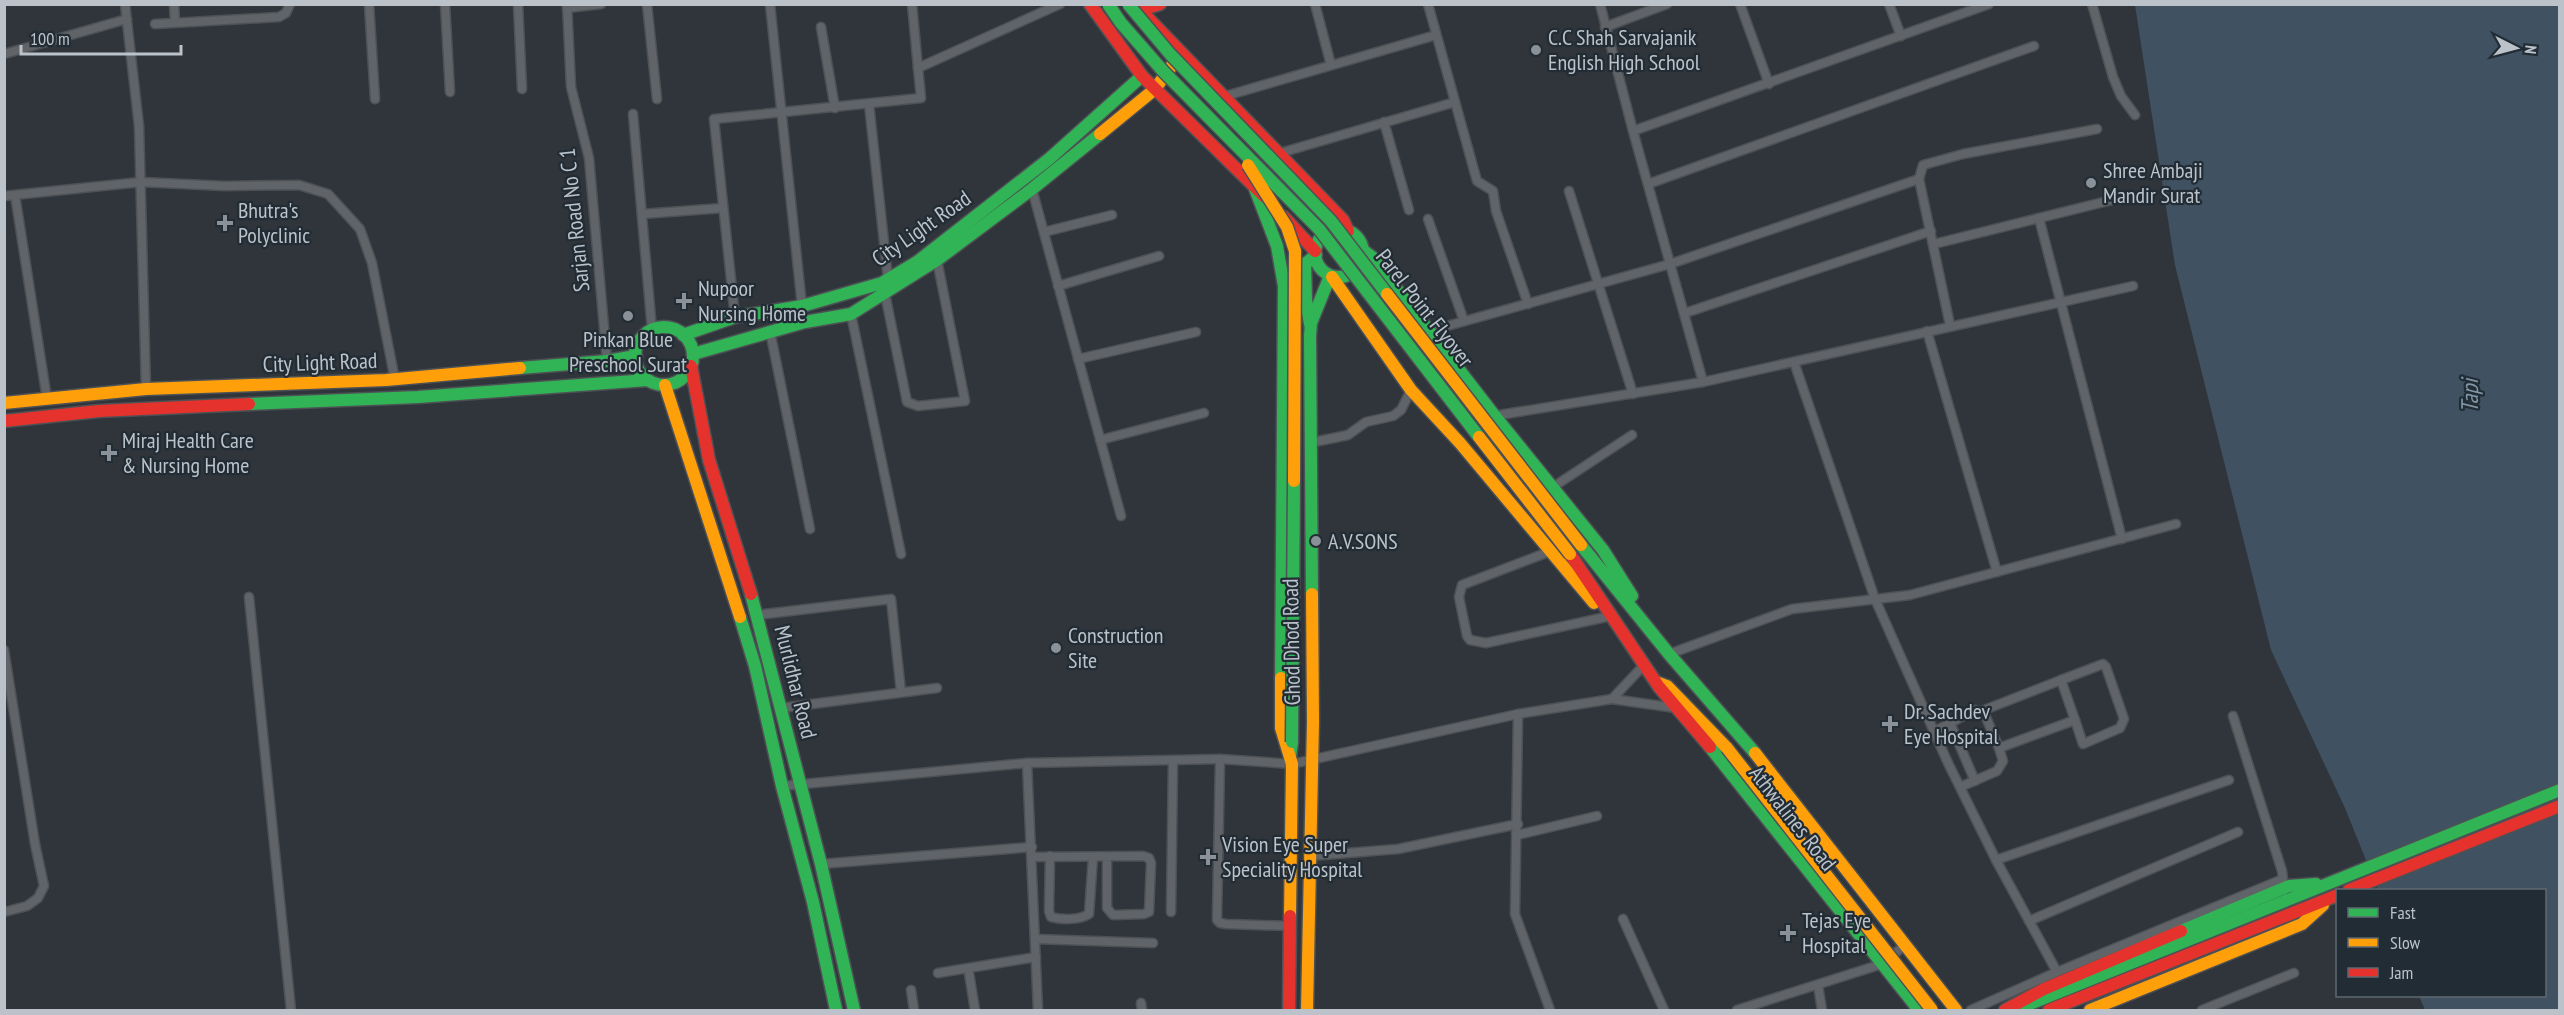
<svg xmlns="http://www.w3.org/2000/svg" width="2564" height="1015" font-family="'PT Sans Narrow',sans-serif">
<style>
.water{fill:#405262}
.lines{fill:none;stroke-linecap:round;stroke-linejoin:round}
.street-casing{stroke:#4d5155;stroke-width:11}
.fast-casing{stroke:#4d5155;stroke-width:15}
.slow-casing{stroke:#4d5155;stroke-width:15}
.jam-casing{stroke:#4d5155;stroke-width:15}
.street{stroke:#606468;stroke-width:8}
.fast{stroke:#30b455;stroke-width:12}
.slow{stroke:#ff9f0a;stroke-width:12}
.jam{stroke:#e5322d;stroke-width:12}
.fast-bridge-casing{stroke:#4d5155;stroke-width:15;stroke-linecap:butt}
.slow-bridge-casing{stroke:#4d5155;stroke-width:15;stroke-linecap:butt}
.fast-bridge{stroke:#30b455;stroke-width:12}
.slow-bridge{stroke:#ff9f0a;stroke-width:12}
.poi-dot{fill:#8a9198;stroke:#222c35;stroke-width:2}
.labels{text-anchor:middle;dominant-baseline:central;stroke-width:4.5;stroke-linejoin:round;paint-order:stroke}
.poi-label{font-size:22px;fill:#bbc2ca;stroke:#222c35;text-anchor:start}
.street-label{font-size:22px;fill:#bbc2ca;stroke:#222c35}
.water-label{font-size:24px;font-style:italic;fill:#7f96a9;stroke:#222c35}
</style>
<rect width="100%" height="100%" fill="#2f353a"/>
<polygon class="water" points="2135,5 2559,5 2559,1010 2425,1010 2419,996 2544,996 2544,890 2378,890 2345,808 2271,650 2175,265"/>
<g class="lines">
<g class="street-casing">
<g id="street">
<polyline points="125,4 139,126 146,389"/>
<polyline points="174,4 175,22"/>
<polyline points="369,4 375,99"/>
<polyline points="445,4 450,92"/>
<polyline points="518,4 522,89"/>
<polyline points="567,4 571,87 589,158 607,361"/>
<polyline points="647,4 657,99"/>
<polyline points="770,4 802,306"/>
<polyline points="912,4 918,68 1060,4"/>
<polyline points="1315,4 1331,65"/>
<polyline points="1428,4 1477,181 1493,191 1496,211 1528,304"/>
<polyline points="1600,4 1633,131 1703,382"/>
<polyline points="1740,4 1769,84"/>
<polyline points="1889,4 1901,36"/>
<polyline points="2092,4 2113,77 2121,96 2135,115"/>
<polyline points="567,8 601,4"/>
<polyline points="155,24 279,17 286,13 290,4"/>
<polyline points="821,27 835,108"/>
<polyline points="1605,27 1667,4"/>
<polyline points="4,54 127,19"/>
<polyline points="1222,97 1436,35"/>
<polyline points="869,104 888,279"/>
<polyline points="633,114 652,330"/>
<polyline points="1384,122 1409,210"/>
<polyline points="1633,131 1989,4"/>
<polyline points="1280,153 1455,102"/>
<polyline points="1648,184 2034,46"/>
<polyline points="1032,189 1121,516"/>
<polyline points="1569,191 1633,394"/>
<polyline points="15,195 47,399"/>
<polyline points="4,196 141,182 225,186 299,185 328,194 360,229 372,263 395,380"/>
<polyline points="642,214 723,208"/>
<polyline points="2039,218 2122,539"/>
<polyline points="1428,219 1464,321"/>
<polyline points="1044,232 1112,215"/>
<polyline points="1934,244 2124,197"/>
<polyline points="1058,286 1159,256"/>
<polyline points="884,289 907,402 918,406 965,401 937,260"/>
<polyline points="1685,313 1931,231"/>
<polyline points="851,314 901,554"/>
<polyline points="735,317 714,119 921,98 918,68"/>
<polyline points="1950,325 1919,179 1923,165 1963,154 2097,129"/>
<polyline points="770,331 810,529"/>
<polyline points="1429,331 1670,264 1919,179"/>
<polyline points="1927,331 1997,572"/>
<polyline points="1078,359 1196,332"/>
<polyline points="1794,362 1875,599 1948,763 1996,860 2057,972"/>
<polyline points="1493,416 1703,382 2133,286"/>
<polyline points="1100,440 1204,413"/>
<polyline points="1309,443 1348,435 1366,422 1393,416 1401,410 1411,390"/>
<polyline points="1553,487 1632,435"/>
<polyline points="1551,551 1462,585 1459,597 1467,636 1470,640 1486,643 1606,617"/>
<polyline points="249,597 291,1010"/>
<polyline points="757,615 891,599 901,692"/>
<polyline points="4,650 35,844 44,886 38,898 27,906 4,912"/>
<polyline points="1669,654 1792,609 1910,595 2176,524"/>
<polyline points="1644,665 1612,699 1676,708"/>
<polyline points="781,708 937,688"/>
<polyline points="1979,712 2061,680 2075,720"/>
<polyline points="1518,714 1515,914 1550,1010"/>
<polyline points="1950,723 1975,781"/>
<polyline points="1933,732 1975,710 1985,715 1999,748"/>
<polyline points="1220,759 1217,920 1220,923 1226,924 1291,926"/>
<polyline points="1027,763 1038,1010"/>
<polyline points="782,786 1027,763 1220,759 1292,764 1518,714 1612,699"/>
<polyline points="1960,787 1997,771 2003,761 1999,748 2075,720 2083,744 2120,728 2124,719 2106,667 2103,664 2061,680"/>
<polyline points="1517,835 1597,816"/>
<path d="M1050 856 1049 911 1051 917C1061 920 1080 920 1089 914L1093 857"/>
<polyline points="1310,856 1398,849 1518,824"/>
<polyline points="1032,857 1143,856 1149,858 1151,863 1149,912 1144,914 1113,915 1107,908 1107,857"/>
<polyline points="1996,860 2229,780"/>
<polyline points="821,864 1032,847"/>
<polyline points="1171,912 1173,761"/>
<polyline points="1623,919 1664,1010"/>
<polyline points="2029,921 2238,832"/>
<polyline points="1035,939 1153,943"/>
<polyline points="938,973 1036,957"/>
<polyline points="969,973 975,1010"/>
<polyline points="1818,985 1822,1010"/>
<polyline points="911,990 914,1010"/>
<polyline points="1141,1003 1142,1010"/>
<polyline points="1737,1010 1882,964 1905,945"/>
<polyline points="1971,1010 2057,972 2283,879 2282,871 2233,716"/>
<polyline points="2202,1010 2294,973"/>
</g>
</g>
<g class="fast-casing">
<g id="fast">
<polyline points="1254,186 1277,246 1284,286 1281,678"/>
<circle cx="1339" cy="253" r="24"/>
<polyline points="1364,251 1372,257 1494,415 1603,550 1632,596"/>
<polyline points="1310,324 1306,300 1305,264 1316,255"/>
<circle cx="664" cy="356" r="29"/>
<polyline points="683,335 735,317 802,306 882,283 917,262 1049,159 1142,76"/>
<polyline points="693,354 805,322 851,314 937,260 1032,189 1100,134"/>
<polyline points="520,368 607,361 636,356"/>
<polyline points="249,404 418,397 648,380"/>
<polyline points="1581,545 1669,654 1755,753"/>
<polyline points="751,594 821,864 854,1010"/>
<polyline points="1312,594 1310,336 1311,323 1330,276"/>
<polyline points="740,617 755,666 782,786 813,902 836,1010"/>
<polyline points="1710,747 1919,1010"/>
<polyline points="1290,757 1292,742"/>
<polyline points="2181,931 2289,886 2316,884"/>
<polyline points="2015,1010 2560,790"/>
</g>
</g>
<g class="slow-casing">
<g id="slow">
<polyline points="1100,134 1155,89 1181,53"/>
<polyline points="1332,277 1411,390 1460,443 1594,603"/>
<polyline points="665,385 740,617"/>
<polyline points="4,403 146,389 386,380 520,368"/>
<polyline points="1281,678 1281,728 1292,764 1290,916"/>
<polyline points="1659,683 1667,686 1727,748"/>
<polyline points="1755,753 1956,1010"/>
<polyline points="1307,1010 1313,722 1312,594"/>
<polyline points="2090,1010 2302,924 2323,905"/>
</g>
</g>
<g class="jam-casing">
<g id="jam">
<polyline points="1090,4 1142,76 1265,197"/>
<polyline points="1140,10 1160,4"/>
<polyline points="1143,13 1343,220 1348,231"/>
<polyline points="1284,217 1315,251"/>
<polyline points="691,366 709,460 751,594"/>
<polyline points="4,421 99,411 249,404"/>
<polyline points="1570,554 1659,687 1710,747"/>
<polyline points="2349,890 2560,806"/>
<polyline points="1289,1010 1290,916"/>
<polyline points="2005,1010 2044,989 2181,931"/>
<polyline points="2049,1010 2338,895"/>
</g>
</g>
<use href="#street" class="street"/>
<use href="#fast" class="fast"/>
<use href="#slow" class="slow"/>
<use href="#jam" class="jam"/>
<g class="fast-bridge-casing">
<g id="fast-bridge">
<polyline points="1108,4 1121,23 1163,71 1319,229 1479,437"/>
<polyline points="1128,4 1170,54 1331,221 1387,294"/>
<polyline points="1292,742 1294,481"/>
</g>
</g>
<g class="slow-bridge-casing">
<g id="slow-bridge">
<polyline points="1248,165 1287,227 1295,251 1294,481"/>
<polyline points="1387,294 1581,545"/>
<polyline points="1479,437 1570,554"/>
<polyline points="1727,748 1932,1010"/>
</g>
</g>
<use href="#fast-bridge" class="fast-bridge"/>
<use href="#slow-bridge" class="slow-bridge"/>
</g>
<g class="poi-dot">
<circle cx="1536" cy="50" r="6"/>
<circle cx="2091" cy="183" r="6"/>
<path d="M222 214h6v6h6v6h-6v6h-6v-6h-6v-6h6z"/>
<path d="M681 292h6v6h6v6h-6v6h-6v-6h-6v-6h6z"/>
<circle cx="628" cy="316" r="6"/>
<path d="M106 444h6v6h6v6h-6v6h-6v-6h-6v-6h6z"/>
<circle cx="1316" cy="541" r="6"/>
<circle cx="1056" cy="648" r="6"/>
<path d="M1887 715h6v6h6v6h-6v6h-6v-6h-6v-6h6z"/>
<path d="M1205 848h6v6h6v6h-6v6h-6v-6h-6v-6h6z"/>
<path d="M1785 924h6v6h6v6h-6v6h-6v-6h-6v-6h6z"/>
</g>
<g class="labels">
<g class="poi-label">
<text x="1548" y="37">C.C Shah Sarvajanik<tspan x="1548" dy="25">English High School</tspan></text>
<text x="2103" y="170">Shree Ambaji<tspan x="2103" dy="25">Mandir Surat</tspan></text>
<text x="238" y="210">Bhutra's<tspan x="238" dy="25">Polyclinic</tspan></text>
<text x="698" y="288">Nupoor<tspan x="698" dy="25">Nursing Home</tspan></text>
<text x="628" y="339" text-anchor="middle">Pinkan Blue<tspan x="628" dy="25">Preschool Surat</tspan></text>
<text x="122" y="440">Miraj Health Care<tspan x="122" dy="25">&amp; Nursing Home</tspan></text>
<text x="1328" y="541">A.V.SONS</text>
<text x="1068" y="635">Construction<tspan x="1068" dy="25">Site</tspan></text>
<text x="1904" y="711">Dr. Sachdev<tspan x="1904" dy="25">Eye Hospital</tspan></text>
<text x="1222" y="844">Vision Eye Super<tspan x="1222" dy="25">Speciality Hospital</tspan></text>
<text x="1802" y="920">Tejas Eye<tspan x="1802" dy="25">Hospital</tspan></text>
</g>
<g class="street-label">
<text transform="translate(574 220) rotate(-96)">Sarjan Road No C 1</text>
<text transform="translate(921 228) rotate(-35)">City Light Road</text>
<text transform="translate(1425 308) rotate(52)">Parel Point Flyover</text>
<text transform="translate(320 362) rotate(-2)">City Light Road</text>
<text transform="translate(1291 642) rotate(-91)">Ghod Dhod Road</text>
<text transform="translate(796 682) rotate(76)">Murlidhar Road</text>
<text transform="translate(1793 818) rotate(52)">Athwalines Road</text>
</g>
<g class="water-label">
<text transform="translate(2469 396) rotate(-90)">Tapi</text>
</g>
</g>
<rect width="2564" height="1015" fill="none" stroke="#bbc2ca" stroke-width="12"/>
<rect x="2336" y="889" width="210" height="108" fill="#222c35" stroke="#5f6871" stroke-width="1.5"/>
<rect x="2348" y="908" width="30" height="9" fill="#30b455" stroke="#5f6871" stroke-width="1.5"/>
<text x="2390" y="919" font-size="18" fill="#bbc2ca">Fast</text>
<rect x="2348" y="938" width="30" height="9" fill="#ff9f0a" stroke="#5f6871" stroke-width="1.5"/>
<text x="2390" y="949" font-size="18" fill="#bbc2ca">Slow</text>
<rect x="2348" y="968" width="30" height="9" fill="#e5322d" stroke="#5f6871" stroke-width="1.5"/>
<text x="2390" y="979" font-size="18" fill="#bbc2ca">Jam</text>
<g transform="translate(2516 48) rotate(96)" stroke="#222c35" stroke-width="4.5" paint-order="stroke">
<path d="M0-4.5L10 22L0 15L-10 22Z" fill="#bbc2ca"/>
<text y="-9" font-size="16" font-weight="bold" text-anchor="middle" fill="#bbc2ca">N</text>
</g>
<path d="M21 45v9h160v-9" fill="none" stroke="#bbc2ca" stroke-width="3"/>
<text x="30" y="45" font-size="18" fill="#bbc2ca" stroke="#222c35" stroke-width="4.5" paint-order="stroke">100 m</text>
</svg>
